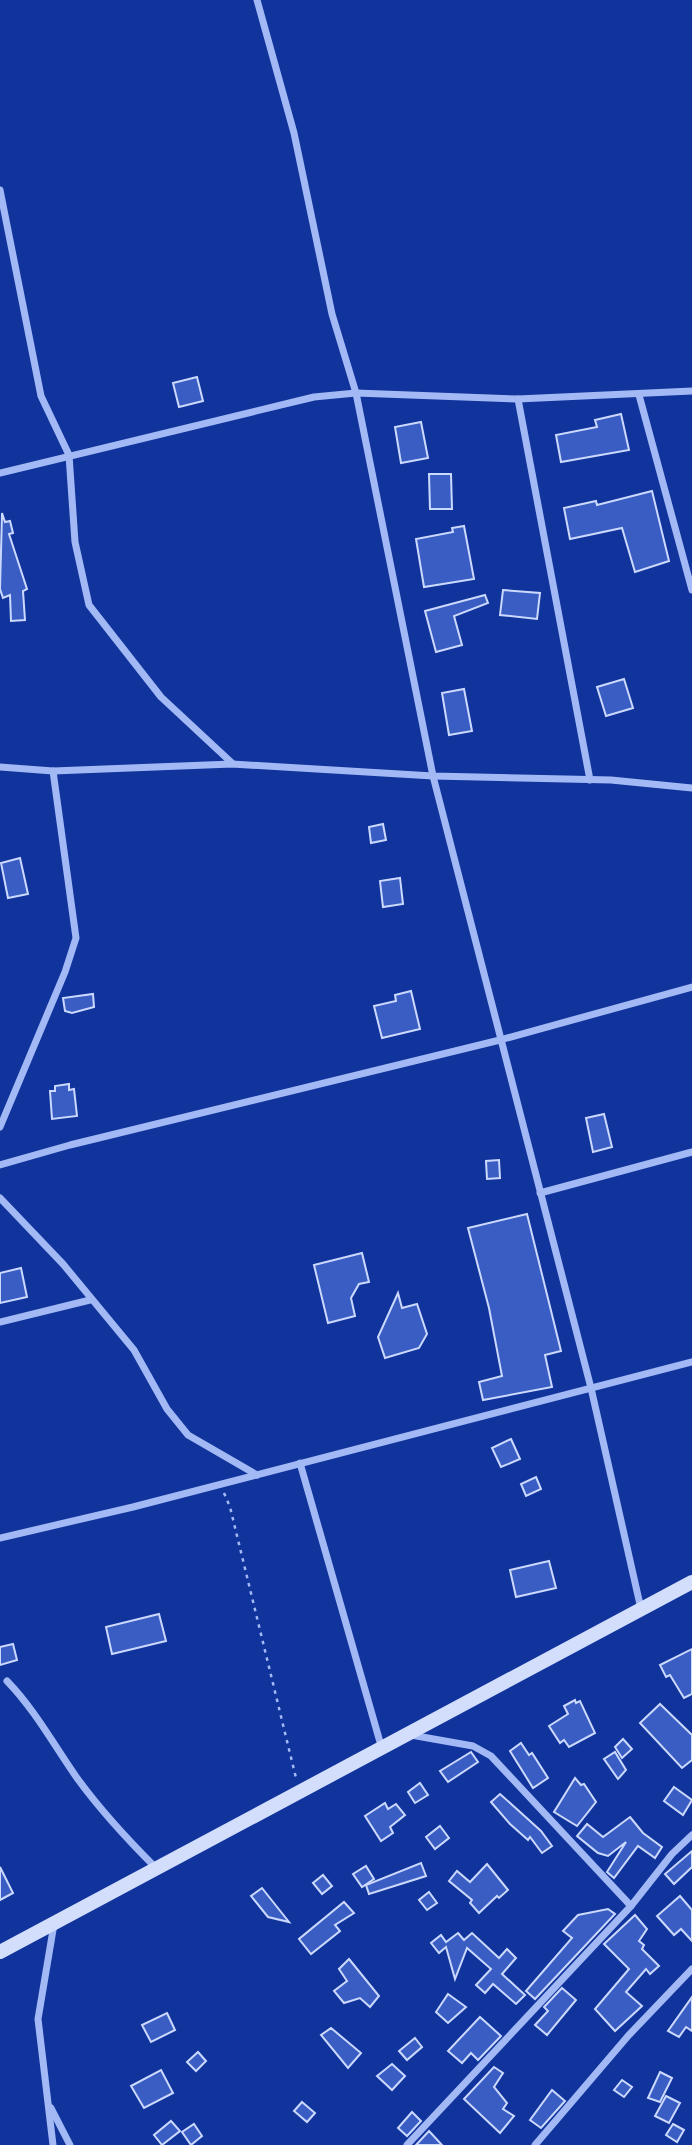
<svg xmlns="http://www.w3.org/2000/svg" width="692" height="2145" font-family="'Alegreya Sans',sans-serif">
<style>
.building{fill:#395dc2;stroke:#ccd9fe;stroke-width:2}
.lines{fill:none;stroke-linecap:round;stroke-linejoin:round}
.path{stroke:#a3b9f5;stroke-width:2.5;stroke-dasharray:3.5 5;stroke-linecap:butt}
.street{stroke:#a3b9f5;stroke-width:7}
.secondary{stroke:#d3defd;stroke-width:14}
</style>
<rect width="100%" height="100%" fill="#10349b"/>
<g class="building">
<polygon points="197,377 203,401 179,407 173,383"/>
<polygon points="621,414 629,450 561,462 556,435 597,427 595,420"/>
<polygon points="421,422 428,458 401,463 395,427"/>
<polygon points="429,474 451,474 452,509 430,509"/>
<polygon points="652,491 669,561 635,572 622,528 570,539 564,508 596,501 597,505"/>
<polygon points="2,513 5,522 10,521 13,533 9,534 27,589 23,591 25,620 11,621 10,595 3,598 0,589"/>
<polygon points="464,526 474,579 424,587 416,539 453,532 452,528"/>
<polygon points="503,590 540,593 537,619 500,615"/>
<polygon points="485,595 488,603 454,616 462,645 436,652 425,611"/>
<polygon points="624,679 633,708 606,716 597,687"/>
<polygon points="464,689 472,731 449,735 442,693"/>
<polygon points="383,824 386,840 371,843 369,827"/>
<polygon points="20,858 28,894 8,898 1,863"/>
<polygon points="400,878 403,904 383,907 380,881"/>
<polygon points="411,991 420,1029 382,1038 374,1006 396,1001 395,995"/>
<polygon points="93,994 94,1007 72,1013 65,1011 63,998"/>
<polygon points="69,1084 69,1090 74,1089 77,1116 52,1119 50,1091 55,1091 55,1086"/>
<polygon points="604,1114 612,1147 593,1152 586,1118"/>
<polygon points="499,1160 500,1178 487,1179 486,1161"/>
<polygon points="527,1214 561,1351 545,1355 552,1387 483,1400 479,1382 502,1376 489,1308 468,1228"/>
<polygon points="362,1253 369,1282 359,1284 351,1298 355,1316 328,1323 314,1265"/>
<polygon points="21,1268 27,1297 0,1303 0,1273"/>
<polygon points="398,1293 402,1308 417,1304 427,1334 419,1348 385,1358 378,1337"/>
<polygon points="511,1439 520,1459 501,1467 492,1448"/>
<polygon points="536,1477 541,1489 526,1496 521,1484"/>
<polygon points="549,1561 556,1588 516,1597 510,1570"/>
<polygon points="159,1614 166,1641 112,1654 106,1627"/>
<polygon points="13,1644 17,1660 0,1665 0,1647"/>
<polygon points="692,1649 692,1694 684,1698 670,1675 666,1677 660,1665"/>
<polygon points="575,1700 576,1703 580,1701 595,1733 569,1747 564,1740 560,1743 549,1726 568,1714 564,1706"/>
<polygon points="660,1704 692,1735 692,1760 682,1768 640,1723"/>
<polygon points="623,1739 632,1749 622,1758 615,1747"/>
<polygon points="521,1743 529,1755 532,1753 548,1778 533,1788 510,1751"/>
<polygon points="471,1752 478,1762 448,1782 440,1771"/>
<polygon points="615,1752 626,1770 618,1779 604,1759"/>
<polygon points="575,1778 581,1785 584,1784 596,1802 577,1826 554,1812"/>
<polygon points="420,1783 428,1795 415,1803 408,1792"/>
<polygon points="674,1787 692,1800 683,1815 664,1801"/>
<polygon points="500,1794 541,1831 552,1846 542,1853 530,1837 528,1840 510,1824 491,1802"/>
<polygon points="385,1803 388,1809 396,1804 405,1815 390,1827 393,1833 381,1841 365,1816"/>
<polygon points="630,1817 643,1833 662,1847 655,1858 638,1846 614,1878 607,1872 626,1842 608,1856 598,1853 577,1836 587,1824 603,1837"/>
<polygon points="440,1826 449,1838 435,1849 426,1837"/>
<polygon points="692,1851 692,1867 674,1884 665,1874"/>
<polygon points="421,1863 426,1876 369,1894 366,1885"/>
<polygon points="487,1864 508,1890 499,1898 497,1896 479,1913 470,1903 472,1900 449,1881 457,1871 470,1882"/>
<polygon points="366,1866 374,1879 362,1887 353,1874"/>
<polygon points="0,1867 13,1893 0,1900"/>
<polygon points="323,1875 332,1886 322,1894 313,1883"/>
<polygon points="262,1888 289,1922 268,1917 251,1896"/>
<polygon points="429,1892 437,1903 427,1910 419,1900"/>
<polygon points="680,1896 692,1910 692,1941 681,1929 674,1935 657,1916"/>
<polygon points="344,1902 354,1913 335,1925 340,1931 311,1954 299,1939"/>
<polygon points="608,1909 615,1914 535,1999 526,1991 572,1938 563,1931 578,1915"/>
<polygon points="635,1915 647,1929 639,1941 644,1945 642,1949 659,1966 650,1974 646,1969 626,1992 642,2006 615,2031 595,2009 629,1969 604,1944"/>
<polygon points="458,1933 464,1940 472,1933 499,1958 507,1949 516,1958 502,1974 525,1995 516,2004 493,1984 485,1993 476,1985 491,1969 467,1948 455,1979 446,1947 439,1953 431,1943 441,1935 446,1942"/>
<polygon points="349,1959 379,1996 370,2007 360,1998 344,2003 334,1991 347,1981 339,1969"/>
<polygon points="562,1988 576,2000 547,2035 535,2025 548,2011 544,2007"/>
<polygon points="448,1994 466,2007 448,2023 436,2012"/>
<polygon points="692,1997 692,2031 686,2027 679,2037 668,2031"/>
<polygon points="167,2013 175,2030 151,2042 142,2025"/>
<polygon points="480,2017 501,2036 478,2060 471,2053 462,2063 448,2051"/>
<polygon points="331,2028 361,2053 348,2068 321,2035"/>
<polygon points="415,2038 422,2047 407,2060 399,2051"/>
<polygon points="198,2052 206,2061 196,2071 187,2062"/>
<polygon points="392,2064 405,2076 392,2090 377,2076"/>
<polygon points="494,2067 503,2073 494,2087 507,2103 503,2109 514,2116 500,2133 464,2099"/>
<polygon points="161,2070 173,2093 144,2108 131,2086"/>
<polygon points="660,2072 672,2078 660,2102 648,2098"/>
<polygon points="622,2080 632,2087 624,2097 614,2090"/>
<polygon points="552,2090 565,2101 541,2128 530,2120"/>
<polygon points="666,2096 680,2103 669,2123 655,2116"/>
<polygon points="302,2102 315,2113 307,2122 294,2111"/>
<polygon points="412,2112 421,2121 407,2136 398,2128"/>
<polygon points="171,2121 180,2131 162,2145 154,2135"/>
<polygon points="194,2124 202,2136 191,2145 182,2132"/>
<polygon points="673,2124 684,2130 677,2142 666,2135"/>
<polygon points="429,2131 442,2145 416,2145"/>
</g>
<g class="lines">
<polyline class="path" points="224,1493 230,1507 296,1778"/>
<g class="street">
<polyline points="257,0 294,133 332,314 356,393 433,776 591,1388 641,1609"/>
<polyline points="0,190 41,396 69,455 75,542 89,605 161,697 232,763"/>
<polyline points="639,395 692,590"/>
<polyline points="518,399 590,780"/>
<polyline points="0,473 314,397 356,393 518,399 692,391"/>
<polyline points="0,767 53,771 232,764 433,776 611,780 692,788"/>
<polyline points="0,1127 65,972 76,938 53,771"/>
<polyline points="0,1165 70,1145 500,1040 692,987"/>
<polyline points="540,1193 692,1152"/>
<polyline points="0,1198 63,1264 134,1350 167,1409 188,1435 257,1475"/>
<polyline points="0,1322 90,1300"/>
<polyline points="300,1463 382,1749"/>
<polyline points="0,1538 133,1507 692,1362"/>
<path d="M7 1681C35 1710 54 1745 77 1778 101 1811 127 1839 156 1868"/>
<polyline points="411,1735 473,1746 491,1756 631,1906"/>
<polyline points="51,2108 70,2145"/>
<polyline points="53,2145 38,2019 54,1924"/>
<polyline points="407,2145 631,1906 672,1854 692,1835"/>
<polyline points="535,2145 628,2036 692,1969"/>
</g>
<polyline class="secondary" points="0,1952 692,1582"/>
</g>
</svg>
